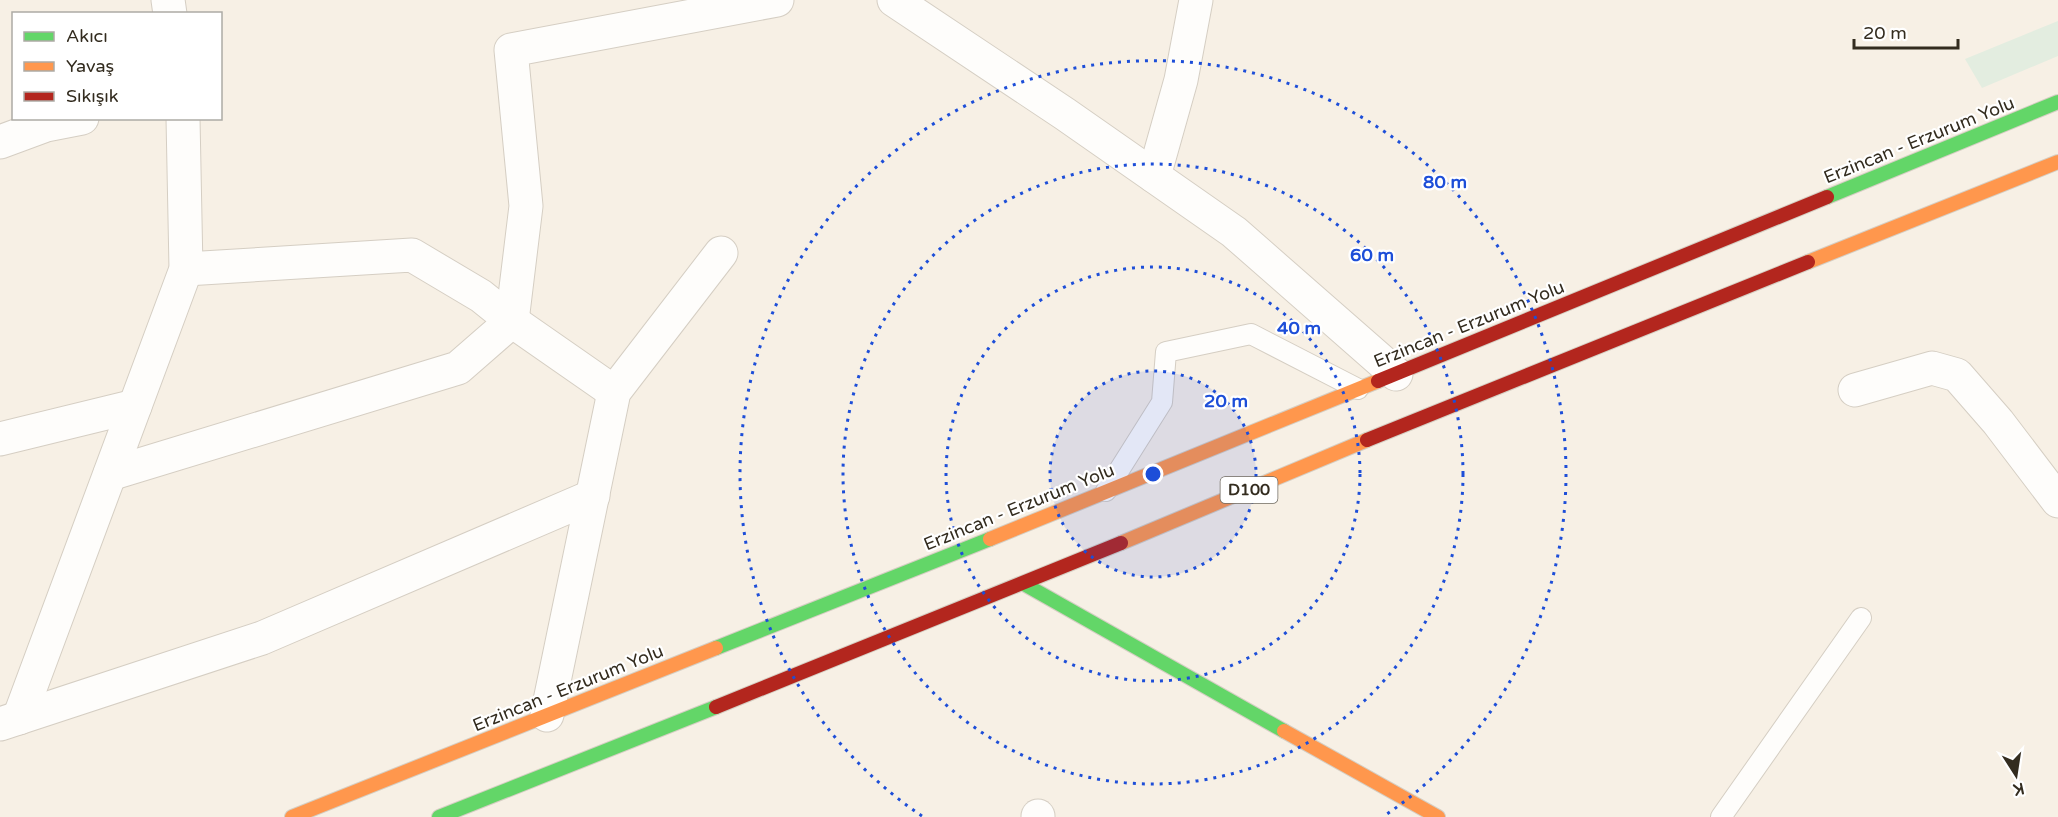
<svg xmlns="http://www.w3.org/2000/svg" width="2058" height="817" font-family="'Varela Round',sans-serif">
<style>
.green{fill:#e3ede0}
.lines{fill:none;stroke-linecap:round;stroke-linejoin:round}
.lane-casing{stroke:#d5cec3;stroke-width:22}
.street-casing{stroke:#d5cec3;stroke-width:35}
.fast-casing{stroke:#d5cec3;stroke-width:16}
.slow-casing{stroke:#d5cec3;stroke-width:16}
.jam-casing{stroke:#d5cec3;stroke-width:16}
.lane{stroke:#fefdfb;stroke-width:20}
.street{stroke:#fefdfb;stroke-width:33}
.fast{stroke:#63d668;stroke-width:14}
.slow{stroke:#ff974d;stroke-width:14}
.jam{stroke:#b3261e;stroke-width:14}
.ring{fill:none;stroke:#1d4ed8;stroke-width:3;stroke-dasharray:3 6}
.labels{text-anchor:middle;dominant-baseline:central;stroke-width:4.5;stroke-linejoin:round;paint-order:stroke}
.shield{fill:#fff;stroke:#706b62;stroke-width:1.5}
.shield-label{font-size:16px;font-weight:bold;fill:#332c1f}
.street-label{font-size:18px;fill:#332c1f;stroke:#fff}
.centre{fill:#1d4ed8;stroke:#fff;stroke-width:3}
.ring-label{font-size:18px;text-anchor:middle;font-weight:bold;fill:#1d4ed8;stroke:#fff;stroke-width:4.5;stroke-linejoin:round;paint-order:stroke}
</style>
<rect width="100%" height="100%" fill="#f7f0e5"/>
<polygon class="green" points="2058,21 2058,56 1982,88 1965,59"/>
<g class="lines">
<g class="lane-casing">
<g id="lane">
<polyline points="1106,491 1162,402 1166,352 1251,334 1358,389"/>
<polyline points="1721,817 1861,618"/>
</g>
</g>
<g class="street-casing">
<g id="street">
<polyline points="168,0 170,14"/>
<polyline points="894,0 1065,114 1234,232 1396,374"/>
<polyline points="0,142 46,125 82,118"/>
<polyline points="1154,176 1181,80 1196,0"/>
<polyline points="186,269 412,255 481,296 512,321 614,392"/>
<polyline points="1855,390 1932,368 1957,375 1998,422 2058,501"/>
<polyline points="0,439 135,406"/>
<polyline points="110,474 458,368 512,321 526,206 511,50 777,0"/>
<polyline points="547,715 614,392 721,253"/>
<polyline points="19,718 186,269 183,118"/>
<polyline points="0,724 262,638 593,496"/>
<polyline points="1038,816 1038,817"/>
</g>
</g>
<g class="fast-casing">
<g id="fast">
<polyline points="1827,197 2058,102"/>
<polyline points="1024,584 1284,731"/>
<polyline points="716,648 990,539"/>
<polyline points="439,817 716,707"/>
</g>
</g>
<g class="slow-casing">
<g id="slow">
<polyline points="1808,262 2058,162"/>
<polyline points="990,539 1378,381"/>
<polyline points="1121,543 1367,440"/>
<polyline points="1284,731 1438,817"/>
<polyline points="292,817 716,648"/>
</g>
</g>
<g class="jam-casing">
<g id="jam">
<polyline points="1378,381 1827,197"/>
<polyline points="1367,440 1808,262"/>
<polyline points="716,707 1121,543"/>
</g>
</g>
<use href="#lane" class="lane"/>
<use href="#street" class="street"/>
<use href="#fast" class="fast"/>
<use href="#slow" class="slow"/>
<use href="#jam" class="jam"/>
</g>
<circle cx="1153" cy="474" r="103" fill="#1d4ed8" fill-opacity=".12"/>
<g class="ring">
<circle cx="1153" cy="474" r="103"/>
<circle cx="1153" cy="474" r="207"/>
<circle cx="1153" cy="474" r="310"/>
<path d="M922 816A413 413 0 1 1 1384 816"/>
</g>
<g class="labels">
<rect class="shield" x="1220.5" y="477" width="57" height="26" rx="4.5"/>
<g class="shield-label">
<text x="1249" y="490">D100</text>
</g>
<g class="street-label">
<text transform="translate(1919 140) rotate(-22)">Erzincan - Erzurum Yolu</text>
<text transform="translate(1469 324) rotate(-22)">Erzincan - Erzurum Yolu</text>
<text transform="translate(1019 507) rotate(-22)">Erzincan - Erzurum Yolu</text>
<text transform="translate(568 688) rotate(-22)">Erzincan - Erzurum Yolu</text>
</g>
</g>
<circle cx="1153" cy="474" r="9" class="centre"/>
<g class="ring-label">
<text x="1445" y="188">80 m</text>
<text x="1372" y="261">60 m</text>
<text x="1299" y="334">40 m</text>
<text x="1226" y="407">20 m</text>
</g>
<rect x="12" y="12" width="210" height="108" fill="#ffffff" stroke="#adaba5" stroke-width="1.5"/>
<rect x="24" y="32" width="30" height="9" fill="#63d668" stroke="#adaba5" stroke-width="1.5"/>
<text x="66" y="42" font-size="18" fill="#332c1f">Akıcı</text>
<rect x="24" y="62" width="30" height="9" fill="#ff974d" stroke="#adaba5" stroke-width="1.5"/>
<text x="66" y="72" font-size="18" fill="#332c1f">Yavaş</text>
<rect x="24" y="92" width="30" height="9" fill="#b3261e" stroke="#adaba5" stroke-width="1.5"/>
<text x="66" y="102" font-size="18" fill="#332c1f">Sıkışık</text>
<g transform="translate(2016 775) rotate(168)" stroke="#ffffff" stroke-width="4.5" paint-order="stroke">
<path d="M0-4.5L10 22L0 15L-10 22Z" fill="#332c1f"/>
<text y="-9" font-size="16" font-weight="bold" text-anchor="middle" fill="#332c1f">K</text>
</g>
<path d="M1854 39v9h104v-9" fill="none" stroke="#332c1f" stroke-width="3"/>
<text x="1863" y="39" font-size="18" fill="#332c1f" stroke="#ffffff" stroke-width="4.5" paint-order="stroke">20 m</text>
</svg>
